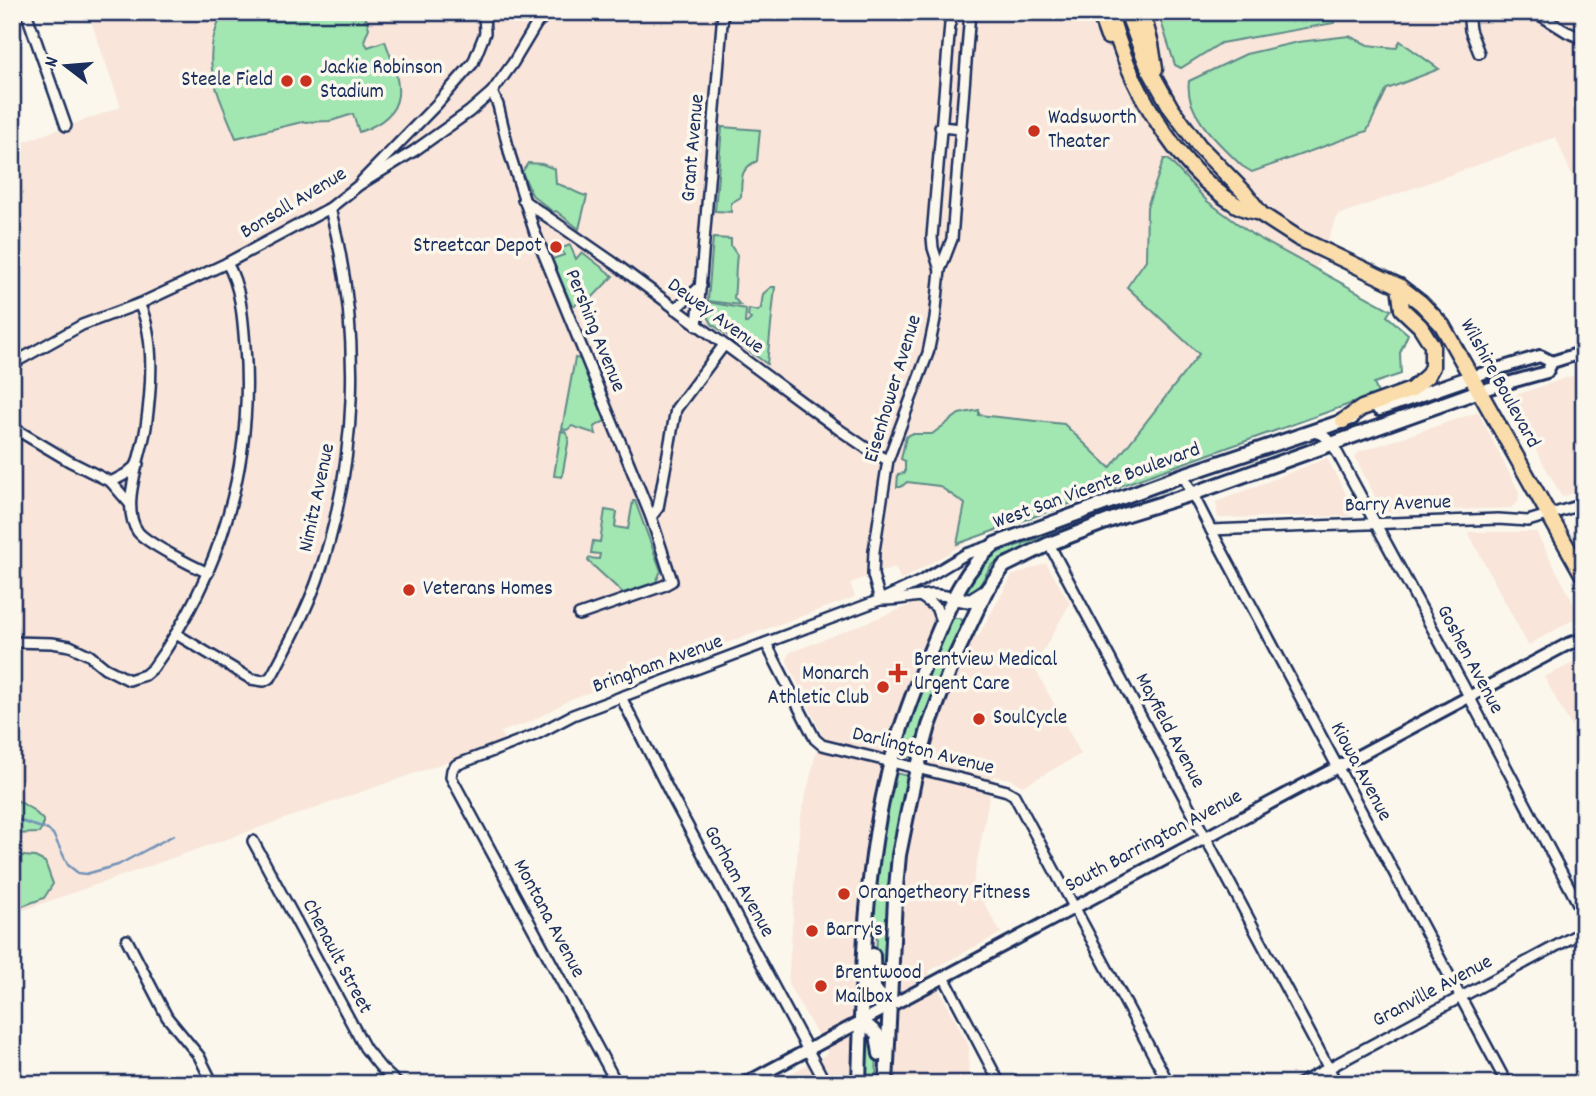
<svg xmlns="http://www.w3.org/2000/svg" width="1596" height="1096" font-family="Dekko,sans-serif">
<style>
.built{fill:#f9e5d9}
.green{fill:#a2e6b2;stroke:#5e8a88;stroke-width:2}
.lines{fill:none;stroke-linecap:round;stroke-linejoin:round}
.stream{stroke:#7393ba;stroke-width:2.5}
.minor-casing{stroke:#1b2f5e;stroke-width:14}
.tertiary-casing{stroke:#1b2f5e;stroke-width:16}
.secondary-casing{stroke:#1b2f5e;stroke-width:18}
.primary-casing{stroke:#1b2f5e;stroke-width:19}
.minor{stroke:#fbf7ec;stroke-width:9}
.tertiary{stroke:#fbf7ec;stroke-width:10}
.secondary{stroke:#fbf7ec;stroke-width:12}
.primary{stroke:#faddab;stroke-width:14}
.poi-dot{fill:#c8321e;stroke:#fbf7ec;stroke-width:2.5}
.labels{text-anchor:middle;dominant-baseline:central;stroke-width:7;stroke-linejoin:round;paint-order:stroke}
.poi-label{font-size:21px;fill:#1b2f5e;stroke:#fbf7ec;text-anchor:start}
.street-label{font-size:21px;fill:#1b2f5e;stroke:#fbf7ec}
</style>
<rect width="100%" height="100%" fill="#fbf7ec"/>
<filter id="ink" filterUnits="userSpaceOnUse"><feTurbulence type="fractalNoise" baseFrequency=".0143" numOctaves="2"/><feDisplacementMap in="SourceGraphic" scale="14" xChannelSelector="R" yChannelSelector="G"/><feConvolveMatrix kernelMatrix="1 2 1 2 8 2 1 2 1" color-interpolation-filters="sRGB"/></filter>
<g filter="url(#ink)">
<g class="built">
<polygon points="88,12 1584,12 1584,176 1579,184 1575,184 1556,137 1338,215 1315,270 1391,310 1387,316 1408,334 1400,353 1401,374 1374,383 1378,394 971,540 901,580 895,567 850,583 855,597 571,699 532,721 501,732 504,742 12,914 12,146 121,107"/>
<polygon points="1584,372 1584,489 1562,497 1507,398"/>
<polygon points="1478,412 1519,492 1518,502 1511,508 1383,512 1355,457 1359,452"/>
<polygon points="1327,458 1354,509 1349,516 1218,518 1216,502"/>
<polygon points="1468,532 1536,532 1577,610 1575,619 1528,645"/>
<polygon points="1046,563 1070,603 1034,667 1081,754 1023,786 1010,779 993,776 973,884 1001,933 929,971 969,1046 968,1084 772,1084 828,1053 788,984 800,820 821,732 787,661 789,653 916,603 978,637 1012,576"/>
<polygon points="1584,658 1584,749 1544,677"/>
</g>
<g class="green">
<path d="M224 12H364L369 28 364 41 368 47 385 41C401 84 412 114 359 132L353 114 331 121 302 122 236 138C218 93 197 59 224 12Z"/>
<polygon points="1158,12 1337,12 1334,23 1221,43 1181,68 1175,65"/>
<path d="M1349 36 1368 45 1396 48 1400 41 1439 69 1387 89 1367 131 1252 172 1242 166C1221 145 1184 115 1189 81L1246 54 1298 42Z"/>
<path d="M722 127 760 130 757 161C739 169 742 179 741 197L731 203V212L715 211Z"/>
<polygon points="1164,159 1168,159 1207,201 1253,235 1391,310 1387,316 1408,334 1400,353 1401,374 1374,383 1378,394 957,544 965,504 939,486 907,482 901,487 897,487 898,474 905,473 905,461 901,459 906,437 911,434 932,434 959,414 979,410 979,415 1064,424 1110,468 1199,354 1127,287 1146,260 1147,207"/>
<path d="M528 163 542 164 555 169 556 184C567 185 575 194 587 196L579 229 556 211 553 212 532 195 522 172Z"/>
<path d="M713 238 731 239V246L737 255C735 269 736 283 734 298L740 305 708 301Z"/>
<polygon points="570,245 576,259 582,252 613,276 591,299 572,306 552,259 564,255 562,248"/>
<polygon points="771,287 775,287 767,364 712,324 707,314 708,302 746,309 745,323 747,323 751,319 748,316 749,309 758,311 761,308 763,294"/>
<polygon points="575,358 581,359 605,421 594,427 596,434 572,426 567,430 562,429"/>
<polygon points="561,431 565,432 569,438 562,477 554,476"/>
<polygon points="1170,492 1170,496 1003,557 991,566 974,595 966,590 982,564 999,552"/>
<polygon points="633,501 635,501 661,571 656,582 623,593 588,561 589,558 599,559 600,554 591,553 593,541 600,542 605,510 617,512 615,527 628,529"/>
<path d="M954 618H960L964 623 927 715 914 757 911 758 901 756 900 753C914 708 930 665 949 622Z"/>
<polygon points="895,773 909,776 893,856 884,994 875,979 877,935 874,907 882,838"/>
<polygon points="12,797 33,810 43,820 43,827 39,833 12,834"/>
<polygon points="12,855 35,857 45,862 53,884 44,898 12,910"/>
<polygon points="868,1032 877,1045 876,1084 866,1084"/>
</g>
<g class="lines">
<polyline class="stream" points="12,818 48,830 53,834 68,865 78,873 86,874 118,865 174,835"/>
<g class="minor-casing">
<g id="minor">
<polyline points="26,12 66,126"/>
<polyline points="1468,12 1470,30 1479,53"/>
<polyline points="1535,12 1567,32 1584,39"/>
<polyline points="492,92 498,105 510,155 535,233 651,517 672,581 663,586 579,615"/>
<polyline points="940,127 962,129"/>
<polyline points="362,181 436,105 473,63 485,33 484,12"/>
<polyline points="523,200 614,263 837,428 875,454 888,460"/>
<polyline points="940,270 933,248 932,237 951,12"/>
<path d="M139 304C156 336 151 392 146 427 142 456 119 506 138 532 148 544 193 566 208 573"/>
<polyline points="675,309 701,286"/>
<polyline points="697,326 723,12"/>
<polyline points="12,364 82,325 139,304 227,263 330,208 359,185 414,151 469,112 492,92 513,63 537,23 549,12"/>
<polyline points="12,427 69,461 111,482 130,504"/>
<polyline points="1314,432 1323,435 1332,443 1463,685 1584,915"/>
<polyline points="1183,475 1211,530 1507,1084"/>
<polyline points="111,482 126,474 138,464"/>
<polyline points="651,517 658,508 676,409 724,345"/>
<polyline points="1211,530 1498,519 1528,521 1584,504"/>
<polyline points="1049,544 1337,1084"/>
<polyline points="920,596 936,607 942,624"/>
<polyline points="880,600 873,575 874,551 888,460 928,353 935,319 940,270 952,239 970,12"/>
<path d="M882 600C911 601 927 589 955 598"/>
<path d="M176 634 251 679 264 681 271 677 276 668C291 640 306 611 317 581 359 461 362 330 330 208"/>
<path d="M12 642 52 643 70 646 89 655 105 668 129 680 145 675 153 668C221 574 254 462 245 346 243 319 241 287 227 263"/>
<polyline points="766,643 815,739 822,745 970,781 1007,791 1014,795 1169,1084"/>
<polyline points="621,697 670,793 826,1084"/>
<polyline points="253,841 365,1048 381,1068 398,1084"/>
<polyline points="127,940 167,1017 199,1056 213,1084"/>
<polyline points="944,977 1000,1084"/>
<polyline points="617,1084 451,777 452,770 456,765 535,735 573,715 880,600 921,581 966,554 990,546"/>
<polyline points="1299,1084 1584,931"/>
</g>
</g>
<g class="tertiary-casing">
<g id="tertiary">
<polyline points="1471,377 1540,356 1552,362"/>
<polyline points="1479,391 1547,372 1552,362 1584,352"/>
<polyline points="744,1084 1568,644 1584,639"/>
</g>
</g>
<g class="secondary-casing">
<g id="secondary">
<polyline points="1379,409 1471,377"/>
<polyline points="955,598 970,601 986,591"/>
<polyline points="873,955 874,989 889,1006"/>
<polyline points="861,1020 877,1034 880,1054"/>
<path d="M859 1084C862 977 864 866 891 762 902 719 919 677 936 637 950 604 966 566 995 544L1183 475 1352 418"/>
<polyline points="886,1084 895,899 899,855 914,781 929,726 954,659 986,591 1004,566 1049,544 1124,515 1192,494 1479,391"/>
</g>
</g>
<g class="primary-casing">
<g id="primary">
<polyline points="1099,12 1108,37"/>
<path d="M1110 12C1127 81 1174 166 1235 204 1242 209 1252 211 1260 213"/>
<polyline points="1127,12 1148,67 1171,108 1199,146 1244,192 1261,214 1298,238 1399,286 1421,303 1442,325 1584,577"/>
<polyline points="1142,12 1151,44 1155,69"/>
<polyline points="1343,421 1362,408 1411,390 1427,376 1432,367 1432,345 1420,326 1402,309 1399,286"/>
</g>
</g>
<use href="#minor" class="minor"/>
<use href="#tertiary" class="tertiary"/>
<use href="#secondary" class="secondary"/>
<use href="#primary" class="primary"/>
</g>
</g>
<g class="poi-dot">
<circle cx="287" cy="81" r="7"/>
<circle cx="306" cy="81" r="7"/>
<circle cx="1034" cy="131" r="7"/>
<circle cx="556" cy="247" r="7"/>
<circle cx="409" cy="590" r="7"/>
<path d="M894.5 662.5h7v7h7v7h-7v7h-7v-7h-7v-7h7z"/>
<circle cx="883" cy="687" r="7"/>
<circle cx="979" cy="719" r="7"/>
<circle cx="844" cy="894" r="7"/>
<circle cx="812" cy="931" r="7"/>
<circle cx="821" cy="986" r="7"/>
</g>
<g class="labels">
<g class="poi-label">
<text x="320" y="69">Jackie Robinson<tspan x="320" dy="24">Stadium</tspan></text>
<text x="273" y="81" text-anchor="end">Steele Field</text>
<text x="1048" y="119">Wadsworth<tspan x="1048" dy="24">Theater</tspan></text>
<text x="542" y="247" text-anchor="end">Streetcar Depot</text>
<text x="423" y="590">Veterans Homes</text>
<text x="914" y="661">Brentview Medical<tspan x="914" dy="24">Urgent Care</tspan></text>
<text x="869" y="675" text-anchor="end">Monarch<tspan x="869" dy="24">Athletic Club</tspan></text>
<text x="993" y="719">SoulCycle</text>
<text x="858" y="894">Orangetheory Fitness</text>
<text x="826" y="931">Barry's</text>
<text x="835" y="974">Brentwood<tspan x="835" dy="24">Mailbox</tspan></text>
</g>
<g class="street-label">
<text transform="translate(694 148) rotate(-85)">Grant Avenue</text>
<text transform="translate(294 204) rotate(-31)">Bonsall Avenue</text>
<text transform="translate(715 317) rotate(36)">Dewey Avenue</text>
<text transform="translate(594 331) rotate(68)">Pershing Avenue</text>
<text transform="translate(1499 384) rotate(61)">Wilshire Boulevard</text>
<text transform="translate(894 389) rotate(-73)">Eisenhower Avenue</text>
<text transform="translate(1097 487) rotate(-20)">West San Vicente Boulevard</text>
<text transform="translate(318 498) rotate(-78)">Nimitz Avenue</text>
<text transform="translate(1398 505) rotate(-2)">Barry Avenue</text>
<text transform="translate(1469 660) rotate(62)">Goshen Avenue</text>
<text transform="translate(658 665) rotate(-20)">Bringham Avenue</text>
<text transform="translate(1169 731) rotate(62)">Mayfield Avenue</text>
<text transform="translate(923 752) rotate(14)">Darlington Avenue</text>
<text transform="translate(1360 772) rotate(62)">Kiowa Avenue</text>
<text transform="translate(1154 842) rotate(-28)">South Barrington Avenue</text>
<text transform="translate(738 882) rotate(61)">Gorham Avenue</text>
<text transform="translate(548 919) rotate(62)">Montana Avenue</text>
<text transform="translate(336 957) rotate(62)">Chenault Street</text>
<text transform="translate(1433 992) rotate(-28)">Granville Avenue</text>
</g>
</g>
<rect width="1596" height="1096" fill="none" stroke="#fbf7ec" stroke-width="42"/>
<rect x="21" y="21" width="1554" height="1054" fill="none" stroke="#1b2f5e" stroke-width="2.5" filter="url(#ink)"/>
<g transform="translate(66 66) rotate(286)" stroke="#fbf7ec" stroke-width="5" paint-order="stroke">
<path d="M0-5L12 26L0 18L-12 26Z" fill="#1b2f5e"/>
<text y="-10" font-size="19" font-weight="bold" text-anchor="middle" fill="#1b2f5e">N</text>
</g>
</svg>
